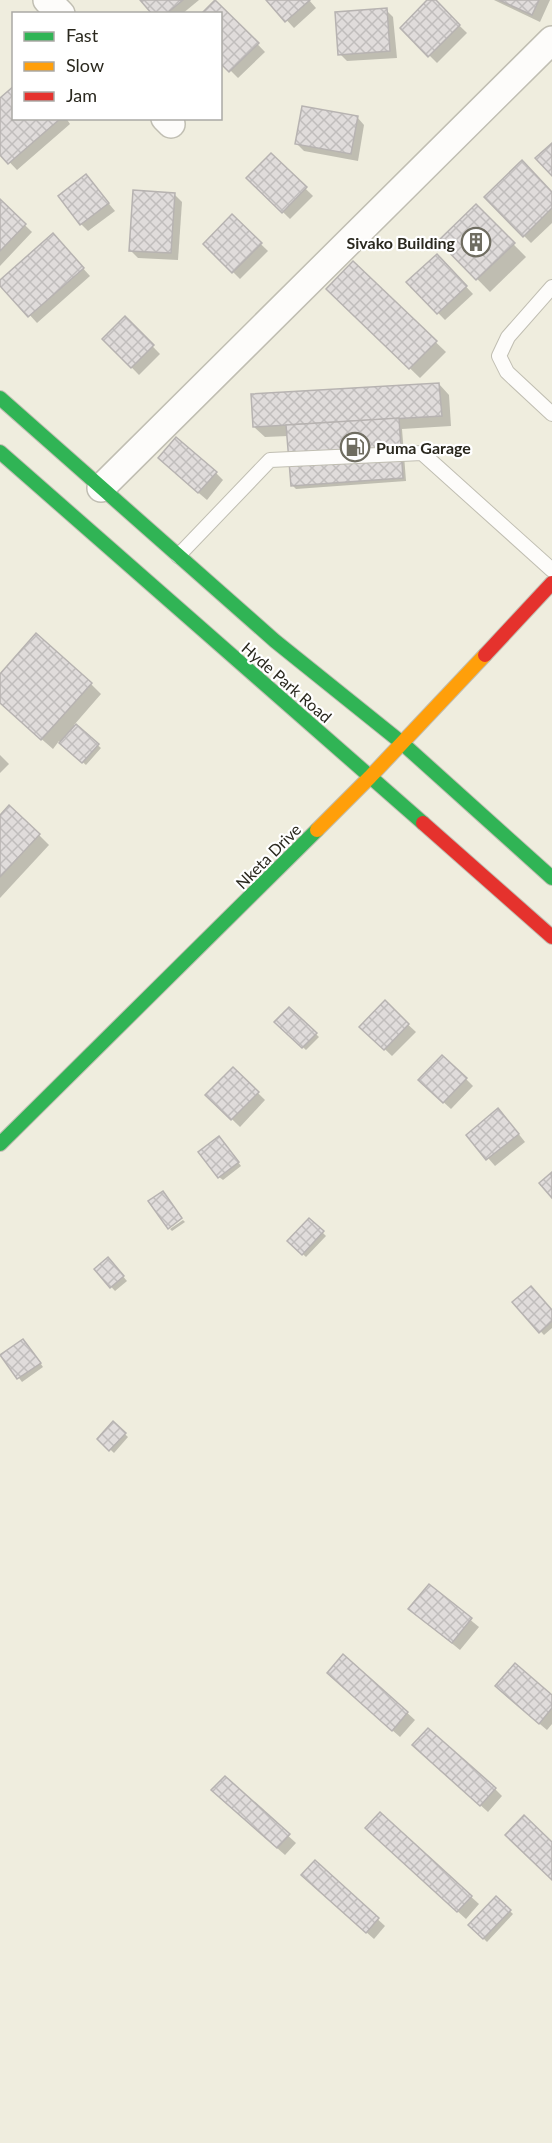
<svg xmlns="http://www.w3.org/2000/svg" width="552" height="2143" font-family="Lato,sans-serif">
<style>
.shadow{fill:#0003}
.building{fill:url(#building-cross-hatch);stroke:#b7b3b1;stroke-width:1.5}
.lines{fill:none;stroke-linecap:round;stroke-linejoin:round}
.lane-casing{stroke:#c0beb2;stroke-width:16}
.street-casing{stroke:#c0beb2;stroke-width:30}
.fast-casing{stroke:#c0beb2;stroke-width:16}
.slow-casing{stroke:#c0beb2;stroke-width:16}
.jam-casing{stroke:#c0beb2;stroke-width:16}
.lane{stroke:#fdfcfa;stroke-width:14}
.street{stroke:#fdfcfa;stroke-width:27}
.fast{stroke:#30b455;stroke-width:14}
.slow{stroke:#ff9f0a;stroke-width:14}
.jam{stroke:#e5322d;stroke-width:14}
.labels{text-anchor:middle;dominant-baseline:central;stroke-width:4.5;stroke-linejoin:round;paint-order:stroke}
.poi-label{font-size:16px;font-weight:bold;fill:#2a281e;stroke:#fff;text-anchor:end}
.street-label{font-size:16px;fill:#2a281e;stroke:#fff}
</style>
<defs>
<pattern id="building-cross-hatch" width="8" height="8" patternUnits="userSpaceOnUse" patternTransform="scale(1.5)"><rect width="8" height="8" fill="#e0dcdb"/><path d="M0 0l8 8M0 8l8-8" fill="none" stroke="#c0bdbc"/></pattern>
</defs>
<rect width="100%" height="100%" fill="#efedde"/>
<g class="shadow">
<polygon points="142,0 199,0 182,14 154,14"/>
<polygon points="268,0 309,0 316,8 294,28"/>
<polygon points="429,0 433,0 467,33 437,63 402,28"/>
<polygon points="494,0 550,0 540,22"/>
<polygon points="216,1 265,52 238,78 220,60 220,14"/>
<polygon points="386,10 393,17 397,58 347,61 340,54"/>
<polygon points="0,100 14,118 66,118 70,124 17,170 0,152"/>
<polygon points="357,117 364,125 358,161 304,151 296,143"/>
<polygon points="271,155 313,196 290,219 248,178"/>
<polygon points="86,176 115,211 88,231 81,224"/>
<polygon points="174,194 182,202 178,260 138,258 130,250"/>
<polygon points="552,194 552,223 531,243 486,197"/>
<polygon points="0,201 32,232 0,266"/>
<polygon points="476,206 526,257 490,292 440,241"/>
<polygon points="232,216 268,251 240,279 205,244"/>
<polygon points="60,243 90,276 37,323 0,282"/>
<polygon points="437,256 473,294 445,320 408,282"/>
<polygon points="353,263 446,352 420,378 328,289"/>
<polygon points="125,318 160,354 139,375 104,339"/>
<polygon points="439,384 449,395 451,426 402,429 406,481 296,489 292,485 288,436 265,437 254,427"/>
<polygon points="167,466 216,473 223,480 207,500"/>
<polygon points="0,676 91,684 101,694 74,725 101,748 86,765 59,741 53,749 0,703"/>
<polygon points="0,755 9,764 0,773"/>
<polygon points="0,817 39,835 49,845 0,898"/>
<polygon points="385,1003 416,1032 392,1056 362,1027"/>
<polygon points="289,1009 319,1037 306,1050 276,1022"/>
<polygon points="233,1069 265,1100 240,1127 207,1095"/>
<polygon points="466,1079 473,1086 451,1109 428,1088"/>
<polygon points="506,1118 525,1142 495,1166 468,1135"/>
<polygon points="222,1141 241,1166 223,1180 219,1177"/>
<polygon points="183,1220 185,1222 172,1231 170,1229"/>
<polygon points="310,1220 326,1236 306,1257 289,1241"/>
<polygon points="108,1259 127,1281 115,1291 96,1270"/>
<polygon points="514,1303 552,1311 552,1328 544,1335"/>
<polygon points="27,1344 43,1367 22,1382 2,1355"/>
<polygon points="113,1423 128,1437 114,1453 99,1439"/>
<polygon points="429,1586 479,1627 460,1650 418,1616"/>
<polygon points="344,1656 415,1720 400,1737 336,1680"/>
<polygon points="504,1694 552,1697 552,1724 547,1730"/>
<polygon points="422,1752 495,1789 502,1796 488,1812"/>
<polygon points="225,1778 296,1843 285,1855 220,1798"/>
<polygon points="380,1814 479,1904 466,1919 374,1835"/>
<polygon points="315,1862 385,1926 374,1939 310,1882"/>
<polygon points="496,1898 513,1914 487,1942 470,1925"/>
</g>
<g class="building">
<polygon points="140,0 183,0 166,14 152,14"/>
<polygon points="215,0 259,43 229,72 220,63 220,14 201,14"/>
<polygon points="266,0 310,0 285,22"/>
<polygon points="427,0 436,0 460,25 428,57 400,28"/>
<polygon points="499,0 539,0 532,15"/>
<polygon points="387,8 390,51 338,55 335,12"/>
<polygon points="14,86 14,118 61,118 8,164 0,155 0,98"/>
<polygon points="302,106 358,116 351,154 295,144"/>
<polygon points="552,143 552,176 535,158"/>
<polygon points="271,153 307,187 282,213 246,178"/>
<polygon points="522,160 552,192 552,208 523,237 484,197"/>
<polygon points="86,174 109,203 80,225 58,196"/>
<polygon points="133,190 175,193 171,253 129,251"/>
<polygon points="0,199 26,224 0,251"/>
<polygon points="476,204 515,243 476,280 438,241"/>
<polygon points="232,214 262,243 232,273 203,244"/>
<polygon points="53,233 84,268 28,317 0,286 0,280"/>
<polygon points="437,254 467,286 437,314 406,282"/>
<polygon points="353,261 437,341 409,369 326,289"/>
<polygon points="125,316 154,345 131,368 102,339"/>
<polygon points="439,383 442,416 253,427 251,394"/>
<polygon points="399,418 403,478 291,486 286,425"/>
<polygon points="176,437 217,472 198,493 158,458"/>
<polygon points="36,633 92,683 41,740 0,703 0,674"/>
<polygon points="76,724 99,744 82,763 59,743"/>
<polygon points="9,805 40,834 0,877 0,815"/>
<polygon points="385,1000 409,1024 384,1050 359,1027"/>
<polygon points="289,1007 317,1033 302,1048 274,1022"/>
<polygon points="442,1055 467,1078 443,1103 418,1080"/>
<polygon points="233,1067 259,1092 231,1120 205,1095"/>
<polygon points="498,1108 519,1134 486,1160 466,1135"/>
<polygon points="219,1136 239,1162 218,1178 198,1152"/>
<polygon points="552,1172 552,1198 539,1183"/>
<polygon points="163,1191 182,1218 168,1229 148,1201"/>
<polygon points="309,1218 324,1231 302,1255 287,1241"/>
<polygon points="108,1257 124,1276 110,1288 94,1269"/>
<polygon points="531,1286 552,1310 552,1321 539,1333 512,1302"/>
<polygon points="23,1339 41,1363 17,1379 0,1355"/>
<polygon points="113,1421 126,1433 109,1451 97,1439"/>
<polygon points="429,1584 472,1618 452,1643 408,1609"/>
<polygon points="343,1654 408,1712 392,1731 327,1673"/>
<polygon points="515,1663 552,1695 552,1708 539,1724 495,1686"/>
<polygon points="428,1728 496,1788 480,1806 412,1745"/>
<polygon points="225,1776 290,1834 277,1848 211,1790"/>
<polygon points="380,1812 472,1896 457,1912 365,1828"/>
<polygon points="524,1815 552,1842 552,1880 505,1835"/>
<polygon points="315,1860 379,1918 366,1933 301,1875"/>
<polygon points="496,1896 511,1910 483,1939 468,1925"/>
</g>
<g class="lines">
<g class="lane-casing">
<g id="lane">
<polyline points="552,287 508,337 499,356 507,372 552,414"/>
<polyline points="178,556 270,460 422,453 552,570"/>
</g>
</g>
<g class="street-casing">
<g id="street">
<polyline points="47,0 61,14"/>
<polyline points="165,118 171,124"/>
<polyline points="101,488 552,40"/>
</g>
</g>
<g class="fast-casing">
<g id="fast">
<polyline points="0,398 275,641 402,743 552,878"/>
<polyline points="0,452 423,823"/>
<polyline points="0,1144 317,830"/>
</g>
</g>
<g class="slow-casing">
<polyline id="slow" points="317,830 370,777 485,655"/>
</g>
<g class="jam-casing">
<g id="jam">
<polyline points="485,655 552,583"/>
<polyline points="423,823 552,937"/>
</g>
</g>
<use href="#lane" class="lane"/>
<use href="#street" class="street"/>
<use href="#fast" class="fast"/>
<use href="#slow" class="slow"/>
<use href="#jam" class="jam"/>
</g>
<defs>
<g id="building-ring" transform="scale(1.5)"><circle r="9.5" fill="#fff" stroke="#6f6d61" stroke-width="1.5"/><path d="M-4-6H4V6H1V3H-1V6H-4ZM-2.5-4.3h1.7v1.8h-1.7ZM.8-4.3h1.7v1.8H.8ZM-2.5-1h1.7V.8h-1.7ZM.8-1h1.7V.8H.8Z" fill="#6f6d61"/></g>
<g id="fuel-ring" transform="scale(1.5)"><circle r="9.5" fill="#fff" stroke="#6f6d61" stroke-width="1.5"/><path d="M-5.5-6h7V0h2V4h1.3V-2.5L3-4.5l.8-.8L6-3V5H2.5V1h-1V6h-7ZM-4.2-4.7v3.2H.2V-4.7Z" fill="#6f6d61"/></g>
</defs>
<g fill-rule="evenodd">
<use href="#building-ring" x="476" y="242"/>
<use href="#fuel-ring" x="355" y="447"/>
</g>
<g class="labels">
<g class="poi-label">
<text x="455" y="242">Sivako Building</text>
<text x="376" y="447" text-anchor="start">Puma Garage</text>
</g>
<g class="street-label">
<text transform="translate(287 682) rotate(41)">Hyde Park Road</text>
<text transform="translate(268 856) rotate(-45)">Nketa Drive</text>
</g>
</g>
<rect x="12" y="12" width="210" height="108" fill="#ffffff" stroke="#aaa9a5" stroke-width="1.5"/>
<rect x="24" y="32" width="30" height="9" fill="#30b455" stroke="#aaa9a5" stroke-width="1.5"/>
<text x="66" y="42" font-size="18" fill="#2a281e">Fast</text>
<rect x="24" y="62" width="30" height="9" fill="#ff9f0a" stroke="#aaa9a5" stroke-width="1.5"/>
<text x="66" y="72" font-size="18" fill="#2a281e">Slow</text>
<rect x="24" y="92" width="30" height="9" fill="#e5322d" stroke="#aaa9a5" stroke-width="1.5"/>
<text x="66" y="102" font-size="18" fill="#2a281e">Jam</text>
</svg>
